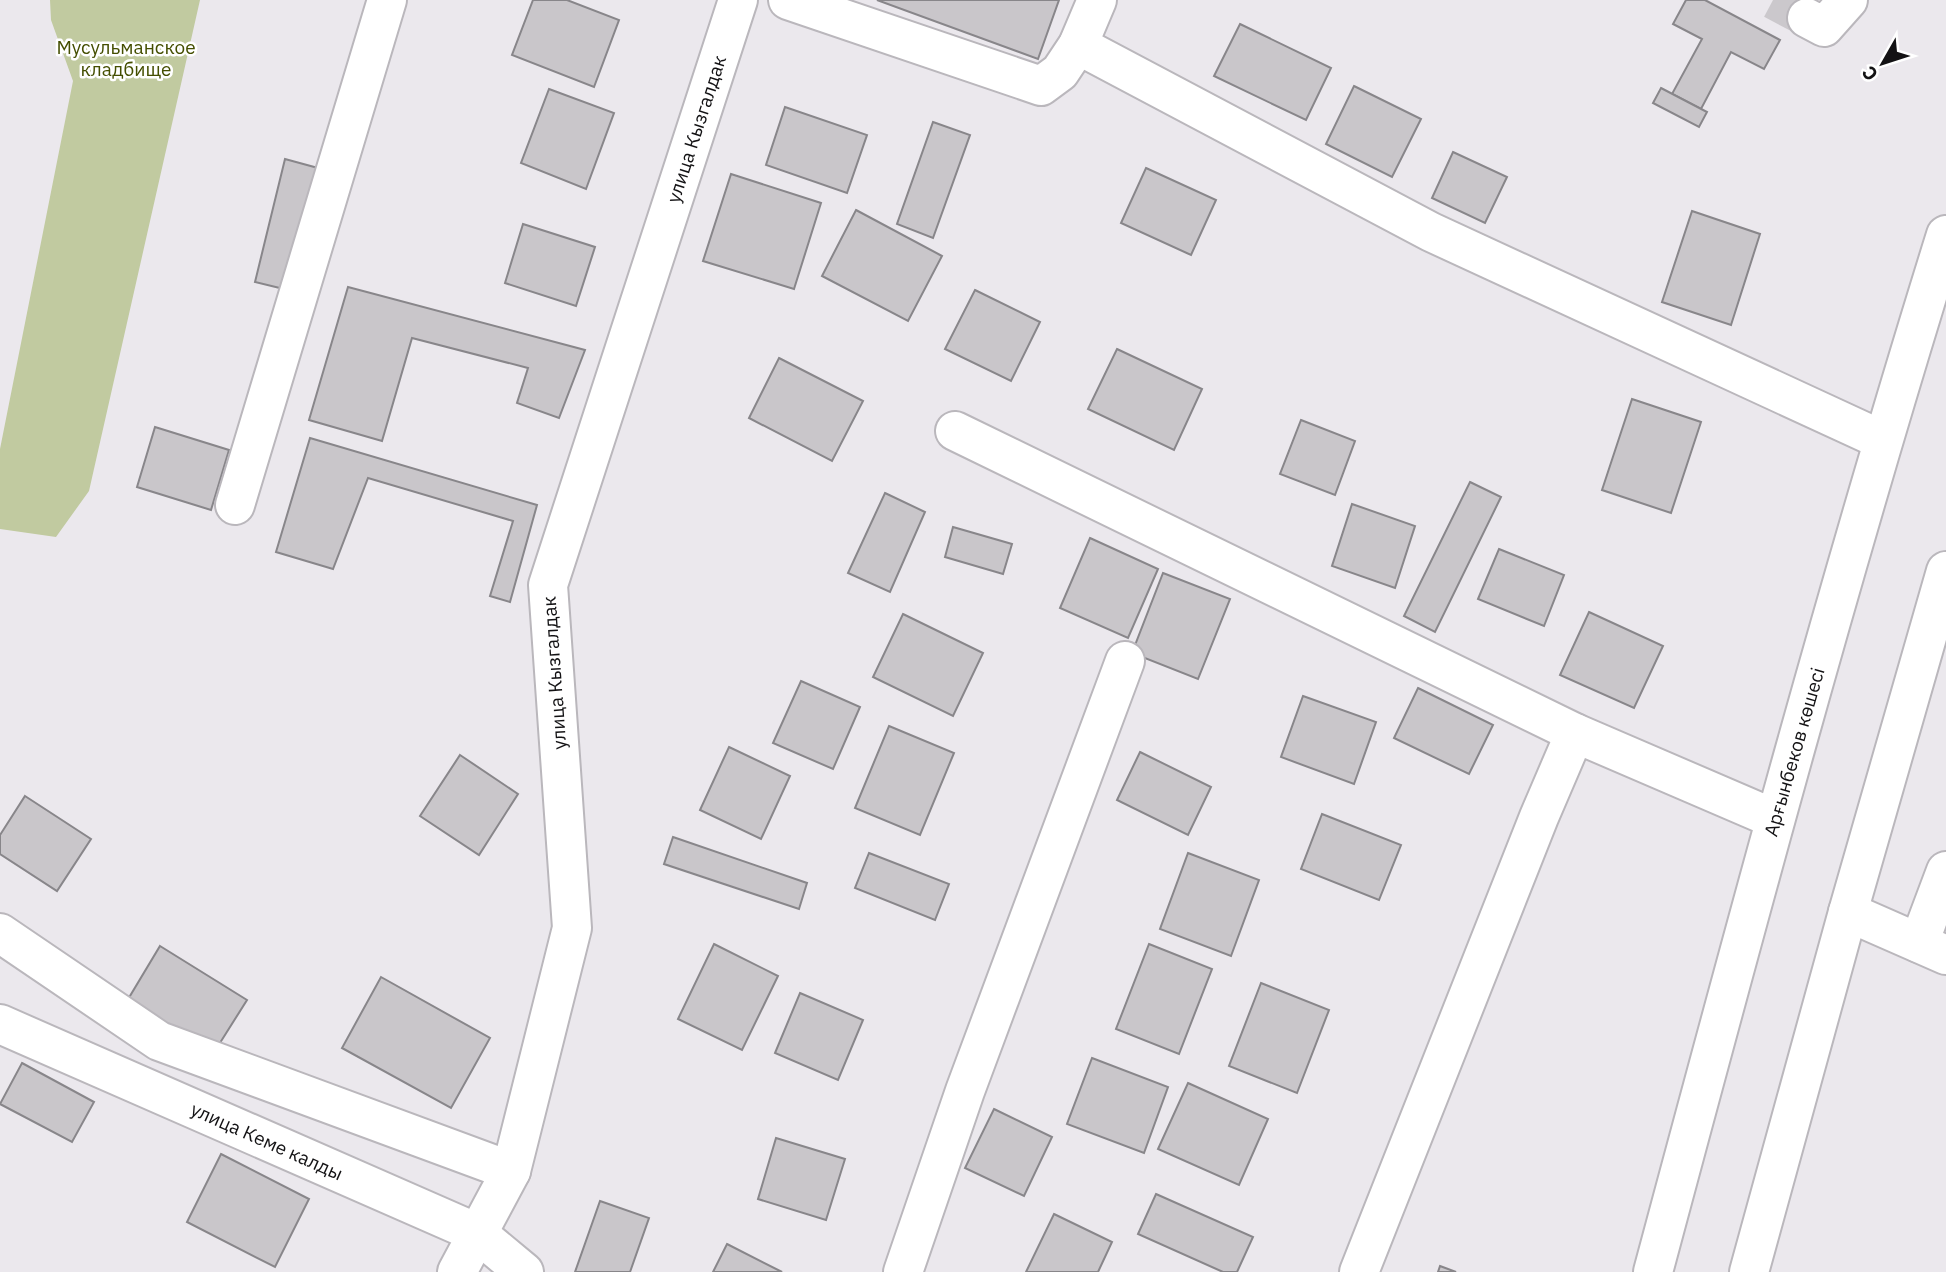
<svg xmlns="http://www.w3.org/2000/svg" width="1946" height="1272" font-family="'IBM Plex Sans',sans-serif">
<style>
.green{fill:#c1caa0}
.building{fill:#c9c6ca;stroke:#88868a;stroke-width:2}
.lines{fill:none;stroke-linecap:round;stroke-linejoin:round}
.minor-tunnel{stroke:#cbc8cc;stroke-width:38;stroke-dasharray:38 19;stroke-linecap:butt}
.minor-casing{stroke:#bab7bc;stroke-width:42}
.major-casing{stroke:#bab7bc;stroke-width:42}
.minor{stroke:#fff;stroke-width:38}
.major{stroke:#fff;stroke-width:38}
.labels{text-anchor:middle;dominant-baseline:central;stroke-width:5;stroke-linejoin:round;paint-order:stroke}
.park-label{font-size:19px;fill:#444e00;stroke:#fff}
.street-label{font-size:19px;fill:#131214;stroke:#fff}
</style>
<rect width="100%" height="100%" fill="#ebe8ed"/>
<polygon class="green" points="50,0 200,0 89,491 56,537 0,529 0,449 73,81 51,20"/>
<g class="building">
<polygon points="533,0 567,0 619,20 594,87 512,55"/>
<polygon points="877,0 1059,0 1038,59"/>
<polygon points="1686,0 1705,0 1780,40 1764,69 1731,52 1701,109 1672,94 1702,39 1673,24"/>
<polygon points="1240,24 1331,68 1306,120 1214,76"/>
<polygon points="1354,86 1421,119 1392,177 1326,144"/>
<polygon points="1661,88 1707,112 1699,127 1653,103"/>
<polygon points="549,89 614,113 586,189 521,163"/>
<polygon points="785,107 867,135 847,193 766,165"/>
<polygon points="933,122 970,135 933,238 897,224"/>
<polygon points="1453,152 1507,177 1485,223 1432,198"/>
<polygon points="285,159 318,168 288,290 255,282"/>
<polygon points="1146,168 1216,200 1191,255 1121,223"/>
<polygon points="731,174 821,203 794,289 703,261"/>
<polygon points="856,210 942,256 908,321 822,276"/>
<polygon points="1692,211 1760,234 1731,325 1662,302"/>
<polygon points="523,224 595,247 576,306 505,283"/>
<polygon points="348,287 585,350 559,418 517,403 528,368 412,338 382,441 309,420"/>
<polygon points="975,290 1040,322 1011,381 945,349"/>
<polygon points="1117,349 1202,389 1174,450 1088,409"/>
<polygon points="779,358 863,401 832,461 749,418"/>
<polygon points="1632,399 1701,422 1671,513 1602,490"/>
<polygon points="1301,420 1355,441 1335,495 1280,474"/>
<polygon points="155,427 229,450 211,510 137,487"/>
<polygon points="310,438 537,505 510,602 490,596 513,521 368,478 333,569 276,552"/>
<polygon points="1470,482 1501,497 1435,632 1404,616"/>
<polygon points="885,493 925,512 890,592 848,573"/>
<polygon points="1352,504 1415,526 1395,588 1332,566"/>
<polygon points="953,527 1012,544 1003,574 945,557"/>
<polygon points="1090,538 1158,569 1128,638 1060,608"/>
<polygon points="1499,549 1564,575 1544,626 1478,599"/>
<polygon points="1163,573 1230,599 1198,679 1132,653"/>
<polygon points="1589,612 1663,646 1634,708 1560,675"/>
<polygon points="903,614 983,653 953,716 873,677"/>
<polygon points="801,681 860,707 833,769 773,743"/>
<polygon points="1418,688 1493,725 1469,774 1394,738"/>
<polygon points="1303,696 1376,722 1354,784 1281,757"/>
<polygon points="889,726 954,753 920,835 855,808"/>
<polygon points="729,747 790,776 761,839 700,810"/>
<polygon points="1140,752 1211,787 1188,835 1117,800"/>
<polygon points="460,755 518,794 479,855 420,816"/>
<polygon points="25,796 91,839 57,891 0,854 0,835"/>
<polygon points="1322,814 1401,845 1379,900 1301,869"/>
<polygon points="673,837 807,883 799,909 664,864"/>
<polygon points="869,853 949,884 935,920 855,888"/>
<polygon points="1188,853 1259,880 1231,956 1160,929"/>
<polygon points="714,944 778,976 742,1050 678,1019"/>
<polygon points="1149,944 1212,969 1179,1054 1116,1029"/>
<polygon points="160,946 247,1000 213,1054 127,1001"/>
<polygon points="381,977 490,1038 451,1108 342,1048"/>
<polygon points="1261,983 1329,1010 1297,1093 1229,1066"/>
<polygon points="800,993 863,1020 838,1080 775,1053"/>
<polygon points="1092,1058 1168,1087 1144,1153 1067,1124"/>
<polygon points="22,1063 94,1102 72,1142 0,1104"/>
<polygon points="1188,1083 1268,1119 1239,1185 1158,1149"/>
<polygon points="994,1109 1052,1137 1024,1196 965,1168"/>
<polygon points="776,1138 845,1159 826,1220 758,1199"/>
<polygon points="221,1154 309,1199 275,1267 187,1222"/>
<polygon points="1156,1194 1253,1237 1237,1272 1223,1272 1138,1234"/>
<polygon points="600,1201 649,1218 630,1272 575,1272"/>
<polygon points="1054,1214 1112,1242 1098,1272 1026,1272"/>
<polygon points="727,1244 782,1272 713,1272"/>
<polygon points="1440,1266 1456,1272 1438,1272"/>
</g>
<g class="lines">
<polyline class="minor-tunnel" points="1773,0 1807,18"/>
<g class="minor-casing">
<g id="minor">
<polyline points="788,0 1041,86 1060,72 1078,45 1097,0"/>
<polyline points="1807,18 1824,27 1848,0"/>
<polyline points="1078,45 1431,232 1882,440"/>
<polyline points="955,431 1575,733"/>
<polyline points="235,505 387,0"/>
<polyline points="1848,912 1946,955"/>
<polyline points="0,933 159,1041 511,1171"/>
<polyline points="1919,943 1946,871"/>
<polyline points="0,1024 477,1233 524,1272"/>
<polyline points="457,1272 511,1171 572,928 548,585 738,0"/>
<polyline points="903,1272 965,1091 1125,661"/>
<polyline points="1359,1272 1539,817 1575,733 1775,819"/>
</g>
</g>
<g class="major-casing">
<g id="major">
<path d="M1653 1272C1746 925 1839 578 1946 235"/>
<polyline points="1749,1272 1848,912 1946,571"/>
</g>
</g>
<use href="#minor" class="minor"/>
<use href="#major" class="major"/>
</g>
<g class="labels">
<g class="park-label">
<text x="126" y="47">Мусульманское<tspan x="126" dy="22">кладбище</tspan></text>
</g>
<g class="street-label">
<text transform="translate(696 129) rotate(-72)">улица Кызгалдак</text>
<text transform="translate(554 673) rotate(-94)">улица Кызгалдак</text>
<text transform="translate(1794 752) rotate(-74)">Арғынбеков көшесі</text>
<text transform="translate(267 1141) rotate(24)">улица Кеме калды</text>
</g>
</g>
<g transform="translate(1883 63) rotate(231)" stroke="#ffffff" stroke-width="5" paint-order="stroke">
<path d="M0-5L12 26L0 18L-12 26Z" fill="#131214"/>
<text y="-10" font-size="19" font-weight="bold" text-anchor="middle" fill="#131214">С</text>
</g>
</svg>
